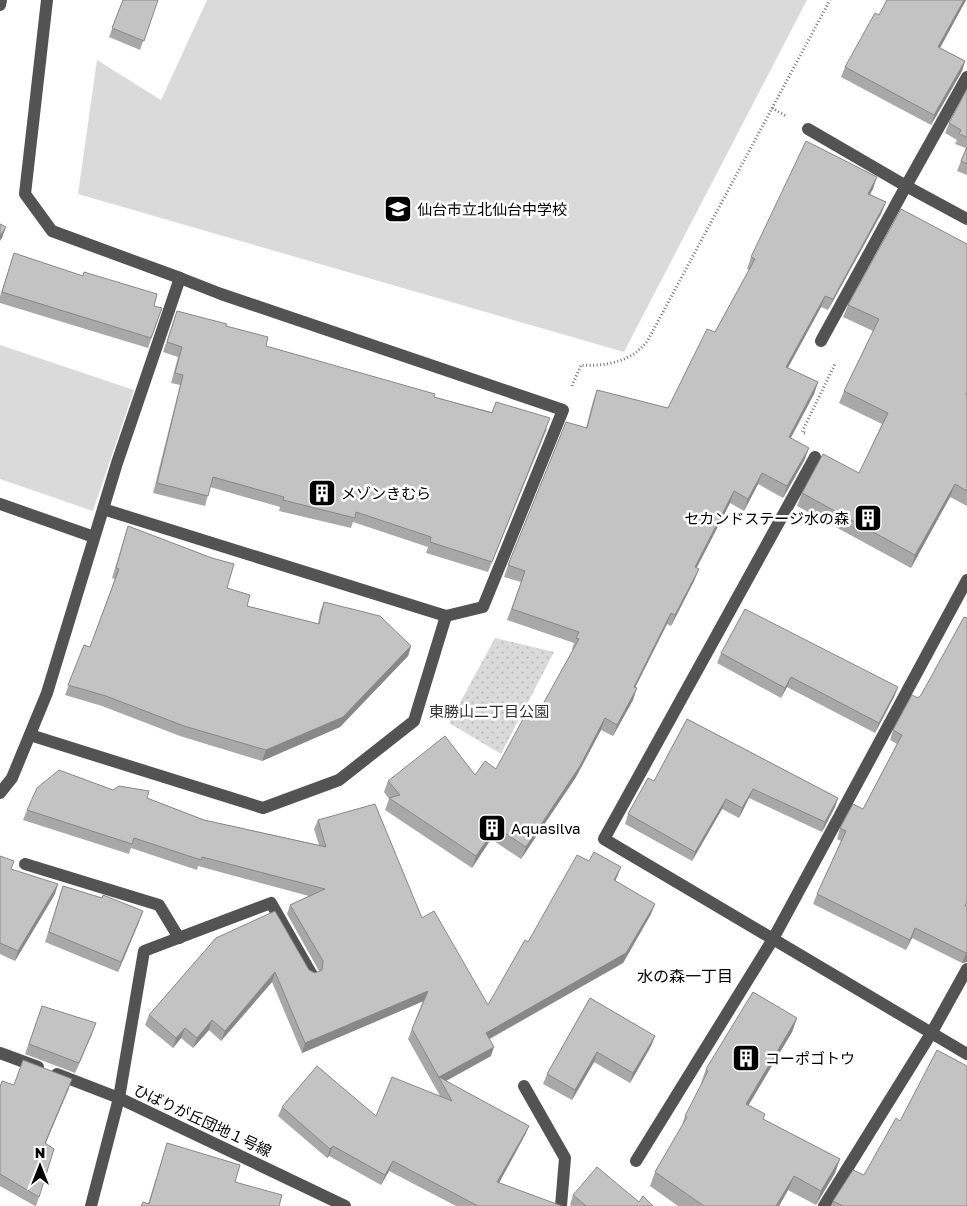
<svg xmlns="http://www.w3.org/2000/svg" width="967" height="1206" font-family="'Golos Text','Noto Sans JP',sans-serif">
<style>
.grass{fill:#dadada}
.park{fill:url(#park-dots)}
.lines{fill:none;stroke-linecap:round;stroke-linejoin:round}
.path{stroke:#757575;stroke-width:3;stroke-dasharray:1 2.5;stroke-linecap:butt}
.minor{stroke:#535353;stroke-width:12}
.wall{fill:#a8a8a8}
.shaded-wall{fill:#888}
.building{fill:#c3c3c3;stroke:#888}
.labels{text-anchor:middle;dominant-baseline:central;stroke-width:5;stroke-linejoin:round;paint-order:stroke}
.poi-label{font-size:15px;fill:#000;stroke:#fff;text-anchor:start}
.park-label{font-size:15px;fill:#313131;stroke:#fff}
.street-label{font-size:15px;fill:#000;stroke:#fff}
.neighbourhood-label{font-size:16px;fill:#000;stroke:#fff}
</style>
<defs>
<pattern id="park-dots" width="8" height="8" patternUnits="userSpaceOnUse" patternTransform="scale(1.25)"><rect width="8" height="8" fill="#dadada"/><path d="M2 2h.1M6 6h.1" fill="none" stroke="#b9b9b9" stroke-width="1.8" stroke-linecap="round"/></pattern>
</defs>
<rect width="100%" height="100%" fill="#fff"/>
<g class="grass">
<polygon points="207,0 807,0 624,352 78,194 97,60 161,100"/>
<polygon points="0,345 134,390 93,511 0,479"/>
</g>
<polygon class="park" points="495,638 554,652 501,754 449,723"/>
<g class="lines">
<g class="path">
<polyline points="772,108 786,116"/>
<path d="M572 386 581 365C605 367 634 361 648 340L830 0"/>
<polyline points="805,433 802,432 835,364"/>
</g>
<g class="minor">
<polyline points="0,5 1,0"/>
<polyline points="808,129 906,186 967,77"/>
<polyline points="821,341 906,186 967,219"/>
<polyline points="815,457 604,839 967,1054"/>
<polyline points="0,504 94,537"/>
<polyline points="103,509 446,616 483,607 563,410 221,294 180,278"/>
<polyline points="30,735 263,808 339,780 414,721 446,616"/>
<polyline points="0,793 12,778 47,693 117,463 180,278 52,231 25,194 47,0"/>
<polyline points="25,864 159,905 179,938"/>
<polyline points="0,1053 38,1067"/>
<polyline points="57,1074 119,1098 144,951 271,903 312,975"/>
<polyline points="524,1086 565,1158 561,1206"/>
<polyline points="636,1161 773,939 967,580"/>
<polyline points="91,1206 119,1098 345,1206"/>
<polyline points="824,1206 932,1032 967,969"/>
</g>
</g>
<g class="wall">
<polygon points="123,0 158,0 140,50 109,37"/>
<polygon points="887,0 966,0 940,48 965,61 962,71 931,125 841,77 845,67 879,15"/>
<polygon points="967,89 967,175 957,171 966,148 955,144 957,140 945,133 949,123"/>
<polygon points="877,177 870,194 886,202 881,214 828,310 821,307 788,368 818,382 814,394 791,438 805,459 783,498 758,484 744,511 730,503 696,568 699,569 694,581 671,626 667,624 635,687 633,700 613,736 601,730 576,777 521,859 491,839 472,868 385,810 389,799 384,792 388,781 475,775 496,769 538,713 573,650 572,649 574,643 507,620 521,582 504,577 508,565 586,428 593,401 597,390 668,408 715,332 749,270 747,269 751,257"/>
<polygon points="967,244 967,506 950,497 911,568 797,506 802,493 859,473 882,424 839,403 844,391 873,331 843,317 848,305"/>
<polygon points="14,253 154,306 162,308 148,348 0,303 0,296"/>
<polygon points="177,311 226,326 266,346 434,397 492,412 496,402 547,429 488,572 426,553 428,547 353,522 351,528 279,511 280,507 210,487 205,506 153,493 180,385 171,383 178,357 163,352"/>
<polygon points="128,526 227,588 247,606 318,624 320,612 324,602 411,646 408,656 340,727 262,761 180,736 102,706 65,695 84,645 90,647 115,579 112,578"/>
<polygon points="967,618 967,904 966,907 967,907 967,962 962,963 912,938 906,950 813,904 817,894 841,841 837,839 840,828 863,809 897,744 890,740 893,730 921,695"/>
<polygon points="721,653 898,687 894,697 875,733 787,687 781,698 717,663"/>
<polygon points="687,719 838,798 835,807 822,832 749,798 739,818 722,809 692,861 625,824 628,814 654,781"/>
<polygon points="113,790 147,798 204,820 319,845 314,829 318,820 422,918 488,1005 528,942 589,861 621,867 615,881 651,914 623,963 490,1039 491,1056 446,1081 529,1126 525,1135 499,1183 562,1206 456,1206 389,1171 381,1185 329,1156 327,1158 278,1116 282,1107 376,1116 440,1096 408,1039 423,1001 302,1053 272,982 221,1041 209,1030 193,1048 181,1038 173,1048 145,1025 149,1015 216,938 309,970 315,973 319,971 287,914 290,905 309,896 198,866 197,870 131,848 129,854 23,820 27,810"/>
<polygon points="0,856 11,869 55,894 15,961 0,954"/>
<polygon points="63,886 139,922 118,972 45,942"/>
<polygon points="590,998 655,1036 651,1046 630,1083 594,1062 572,1100 543,1084 547,1074"/>
<polygon points="42,1006 92,1034 75,1073 25,1054"/>
<polygon points="797,1018 792,1032 748,1105 765,1114 763,1119 840,1159 835,1173 816,1205 788,1190 779,1206 678,1206 650,1186 655,1172 681,1128 685,1116 702,1084 701,1083 706,1069"/>
<polygon points="14,1085 69,1088 45,1144 39,1197 36,1206 35,1206 0,1186 0,1086"/>
<polygon points="900,1121 967,1206 831,1206 833,1201 864,1175"/>
<polygon points="167,1143 235,1182 141,1206 148,1204"/>
<polygon points="573,1195 639,1202 653,1206 571,1206 570,1205"/>
</g>
<g class="shaded-wall">
<polygon points="964,0 966,0 935,57 938,47"/>
<polygon points="965,61 962,71 931,125 934,115"/>
<polygon points="877,177 873,189 864,205 868,194"/>
<polygon points="886,202 881,214 828,310 833,299"/>
<polygon points="6,227 2,238 0,241 0,236"/>
<polygon points="825,296 821,307 782,378 786,367"/>
<polygon points="818,382 814,394 785,448 789,437"/>
<polygon points="809,448 805,459 783,498 787,486"/>
<polygon points="762,473 758,484 744,511 748,499"/>
<polygon points="955,484 950,497 911,568 915,555"/>
<polygon points="734,491 730,503 691,579 695,567"/>
<polygon points="699,569 694,581 671,626 675,615"/>
<polygon points="671,613 667,624 630,698 634,687"/>
<polygon points="411,646 408,656 340,727 262,761 266,750"/>
<polygon points="791,677 787,687 781,698 785,688"/>
<polygon points="898,687 894,697 875,733 879,723"/>
<polygon points="637,688 633,700 613,736 617,725"/>
<polygon points="605,718 601,730 576,777 521,859 526,847"/>
<polygon points="753,789 749,798 739,818 742,808"/>
<polygon points="838,798 835,807 822,832 825,822"/>
<polygon points="726,799 722,809 692,861 695,852"/>
<polygon points="496,827 491,839 472,868 476,856"/>
<polygon points="621,867 617,877 610,890 614,880"/>
<polygon points="58,884 55,894 15,961 18,951"/>
<polygon points="655,904 651,914 623,963 483,1042 486,1033"/>
<polygon points="143,911 139,922 118,972 121,962"/>
<polygon points="915,928 912,938 906,950 910,940"/>
<polygon points="967,952 967,962 962,963 966,953"/>
<polygon points="275,972 272,982 221,1041 225,1031"/>
<polygon points="428,991 424,1001 302,1053 305,1043"/>
<polygon points="797,1018 792,1032 741,1118 746,1104"/>
<polygon points="212,1020 209,1030 193,1048 197,1038"/>
<polygon points="96,1023 92,1034 75,1073 79,1063"/>
<polygon points="185,1028 181,1038 173,1048 176,1038"/>
<polygon points="655,1036 651,1046 630,1083 633,1073"/>
<polygon points="494,1047 491,1056 442,1083 439,1077"/>
<polygon points="597,1052 594,1062 572,1100 575,1090"/>
<polygon points="72,1079 69,1088 42,1152 45,1143"/>
<polygon points="529,1126 525,1135 494,1192 497,1182"/>
<polygon points="333,1146 329,1156 327,1158 330,1149"/>
<polygon points="840,1159 835,1173 816,1205 821,1191"/>
<polygon points="393,1161 389,1171 381,1185 385,1175"/>
<polygon points="794,1176 788,1190 779,1206 776,1206"/>
</g>
<g class="building">
<polygon points="123,0 158,0 144,41 112,28"/>
<polygon points="887,0 964,0 938,47 965,61 934,115 845,67 875,13 879,15"/>
<polygon points="967,89 967,137 959,134 961,130 949,123"/>
<polygon points="806,141 877,177 868,194 886,202 833,299 825,296 786,367 818,382 789,437 809,448 787,486 762,473 748,499 734,491 695,567 699,569 675,615 671,613 634,687 637,688 617,725 605,718 580,766 526,847 496,827 476,856 389,798 400,795 388,781 445,736 475,775 485,761 496,769 529,708 538,713 579,639 576,638 579,632 512,609 525,571 508,565 566,422 587,428 597,390 668,408 707,329 715,332 755,259 751,257"/>
<polygon points="967,147 967,164 961,161"/>
<polygon points="901,209 967,244 967,392 966,395 967,395 967,491 955,484 915,555 802,493 823,454 859,473 888,413 844,391 879,319 848,305"/>
<polygon points="0,224 6,227 0,236"/>
<polygon points="14,253 83,276 84,272 157,294 154,306 162,308 151,338 2,292"/>
<polygon points="177,311 227,324 226,326 268,337 266,346 435,394 434,397 492,413 496,402 550,418 492,562 430,542 431,537 356,512 355,518 283,500 284,497 213,477 208,496 157,483 183,375 175,373 182,347 167,342"/>
<polygon points="128,526 212,558 234,564 227,588 250,595 247,606 319,624 324,602 380,616 411,646 343,717 266,750 184,726 106,696 68,685 84,645 90,647 119,569 116,568"/>
<polygon points="745,609 898,687 879,723 791,677 785,688 721,653"/>
<polygon points="964,617 967,618 967,902 965,906 967,907 967,952 966,953 915,928 910,940 817,894 846,831 840,828 853,804 863,809 902,735 893,730 912,695 918,698 921,695"/>
<polygon points="687,719 838,798 825,822 753,789 742,808 726,799 695,852 628,814 648,778 654,781"/>
<polygon points="59,770 113,790 119,786 149,791 147,798 204,820 326,847 318,820 375,804 422,918 434,911 488,1005 525,940 528,942 577,855 589,861 594,852 621,867 614,880 655,904 626,953 486,1033 494,1047 439,1077 529,1126 497,1182 562,1206 478,1206 393,1161 385,1175 333,1146 330,1149 282,1107 317,1066 376,1116 392,1077 452,1101 412,1029 428,991 305,1043 275,972 225,1031 212,1020 197,1038 185,1028 176,1038 149,1015 216,938 275,911 309,970 315,973 322,970 323,961 290,905 325,889 202,857 201,860 134,838 132,844 27,810 37,788"/>
<polygon points="0,856 14,861 11,869 58,884 18,951 0,943"/>
<polygon points="63,886 102,898 103,895 143,911 121,962 49,932"/>
<polygon points="753,992 797,1018 746,1104 765,1114 763,1119 840,1159 821,1191 794,1176 776,1206 704,1206 655,1172 687,1117 685,1116 708,1071 706,1069"/>
<polygon points="590,998 655,1036 633,1073 597,1052 575,1090 547,1074"/>
<polygon points="42,1006 96,1023 79,1063 29,1044"/>
<polygon points="937,1050 967,1066 967,1206 843,1206 833,1201 853,1170 864,1175 896,1118 900,1121"/>
<polygon points="23,1060 72,1079 45,1143 54,1149 39,1197 0,1174 0,1087 2,1081 14,1085"/>
<polygon points="167,1143 240,1165 235,1182 282,1195 279,1206 141,1206 143,1202 149,1204"/>
<polygon points="597,1167 639,1202 643,1196 653,1206 586,1206 573,1195"/>
</g>
<defs>
<g id="school-square" transform="scale(1.4375)"><rect x="-9" y="-9" width="18" height="18" rx="4" fill="#000" stroke="#fff"/><path d="M0-5L7-2L0 1L-7-2ZM-4 1L0 2.5L4 1V4Q0 6-4 4Z" fill="#fff"/></g>
<g id="building-square" transform="scale(1.4375)"><rect x="-9" y="-9" width="18" height="18" rx="4" fill="#000" stroke="#fff"/><path d="M-4-6H4V6H1V3H-1V6H-4ZM-2.5-4.3h1.7v1.8h-1.7ZM.8-4.3h1.7v1.8H.8ZM-2.5-1h1.7V.8h-1.7ZM.8-1h1.7V.8H.8Z" fill="#fff"/></g>
</defs>
<g fill-rule="evenodd">
<use href="#school-square" x="398" y="209"/>
<use href="#building-square" x="322" y="493"/>
<use href="#building-square" x="868" y="518"/>
<use href="#building-square" x="492" y="828"/>
<use href="#building-square" x="746" y="1058"/>
</g>
<g class="labels">
<g class="poi-label">
<text x="417" y="209">仙台市立北仙台中学校</text>
<text x="341" y="493">メゾンきむら</text>
<text x="849" y="518" text-anchor="end">セカンドステージ水の森</text>
<text x="511" y="828">Aquasilva</text>
<text x="765" y="1058">コーポゴトウ</text>
</g>
<g class="park-label">
<text x="489" y="711">東勝山二丁目公園</text>
</g>
<g class="street-label">
<text transform="translate(203 1120) rotate(25)">ひばりが丘団地１号線</text>
</g>
<g class="neighbourhood-label">
<text x="685" y="976">水の森一丁目</text>
</g>
</g>
<g transform="translate(40 1166)" stroke="#ffffff" stroke-width="4" paint-order="stroke">
<path d="M0-4L9 19L0 12L-9 19Z" fill="#000000"/>
<text y="-8" font-size="14" font-weight="bold" text-anchor="middle" fill="#000000">N</text>
</g>
</svg>
